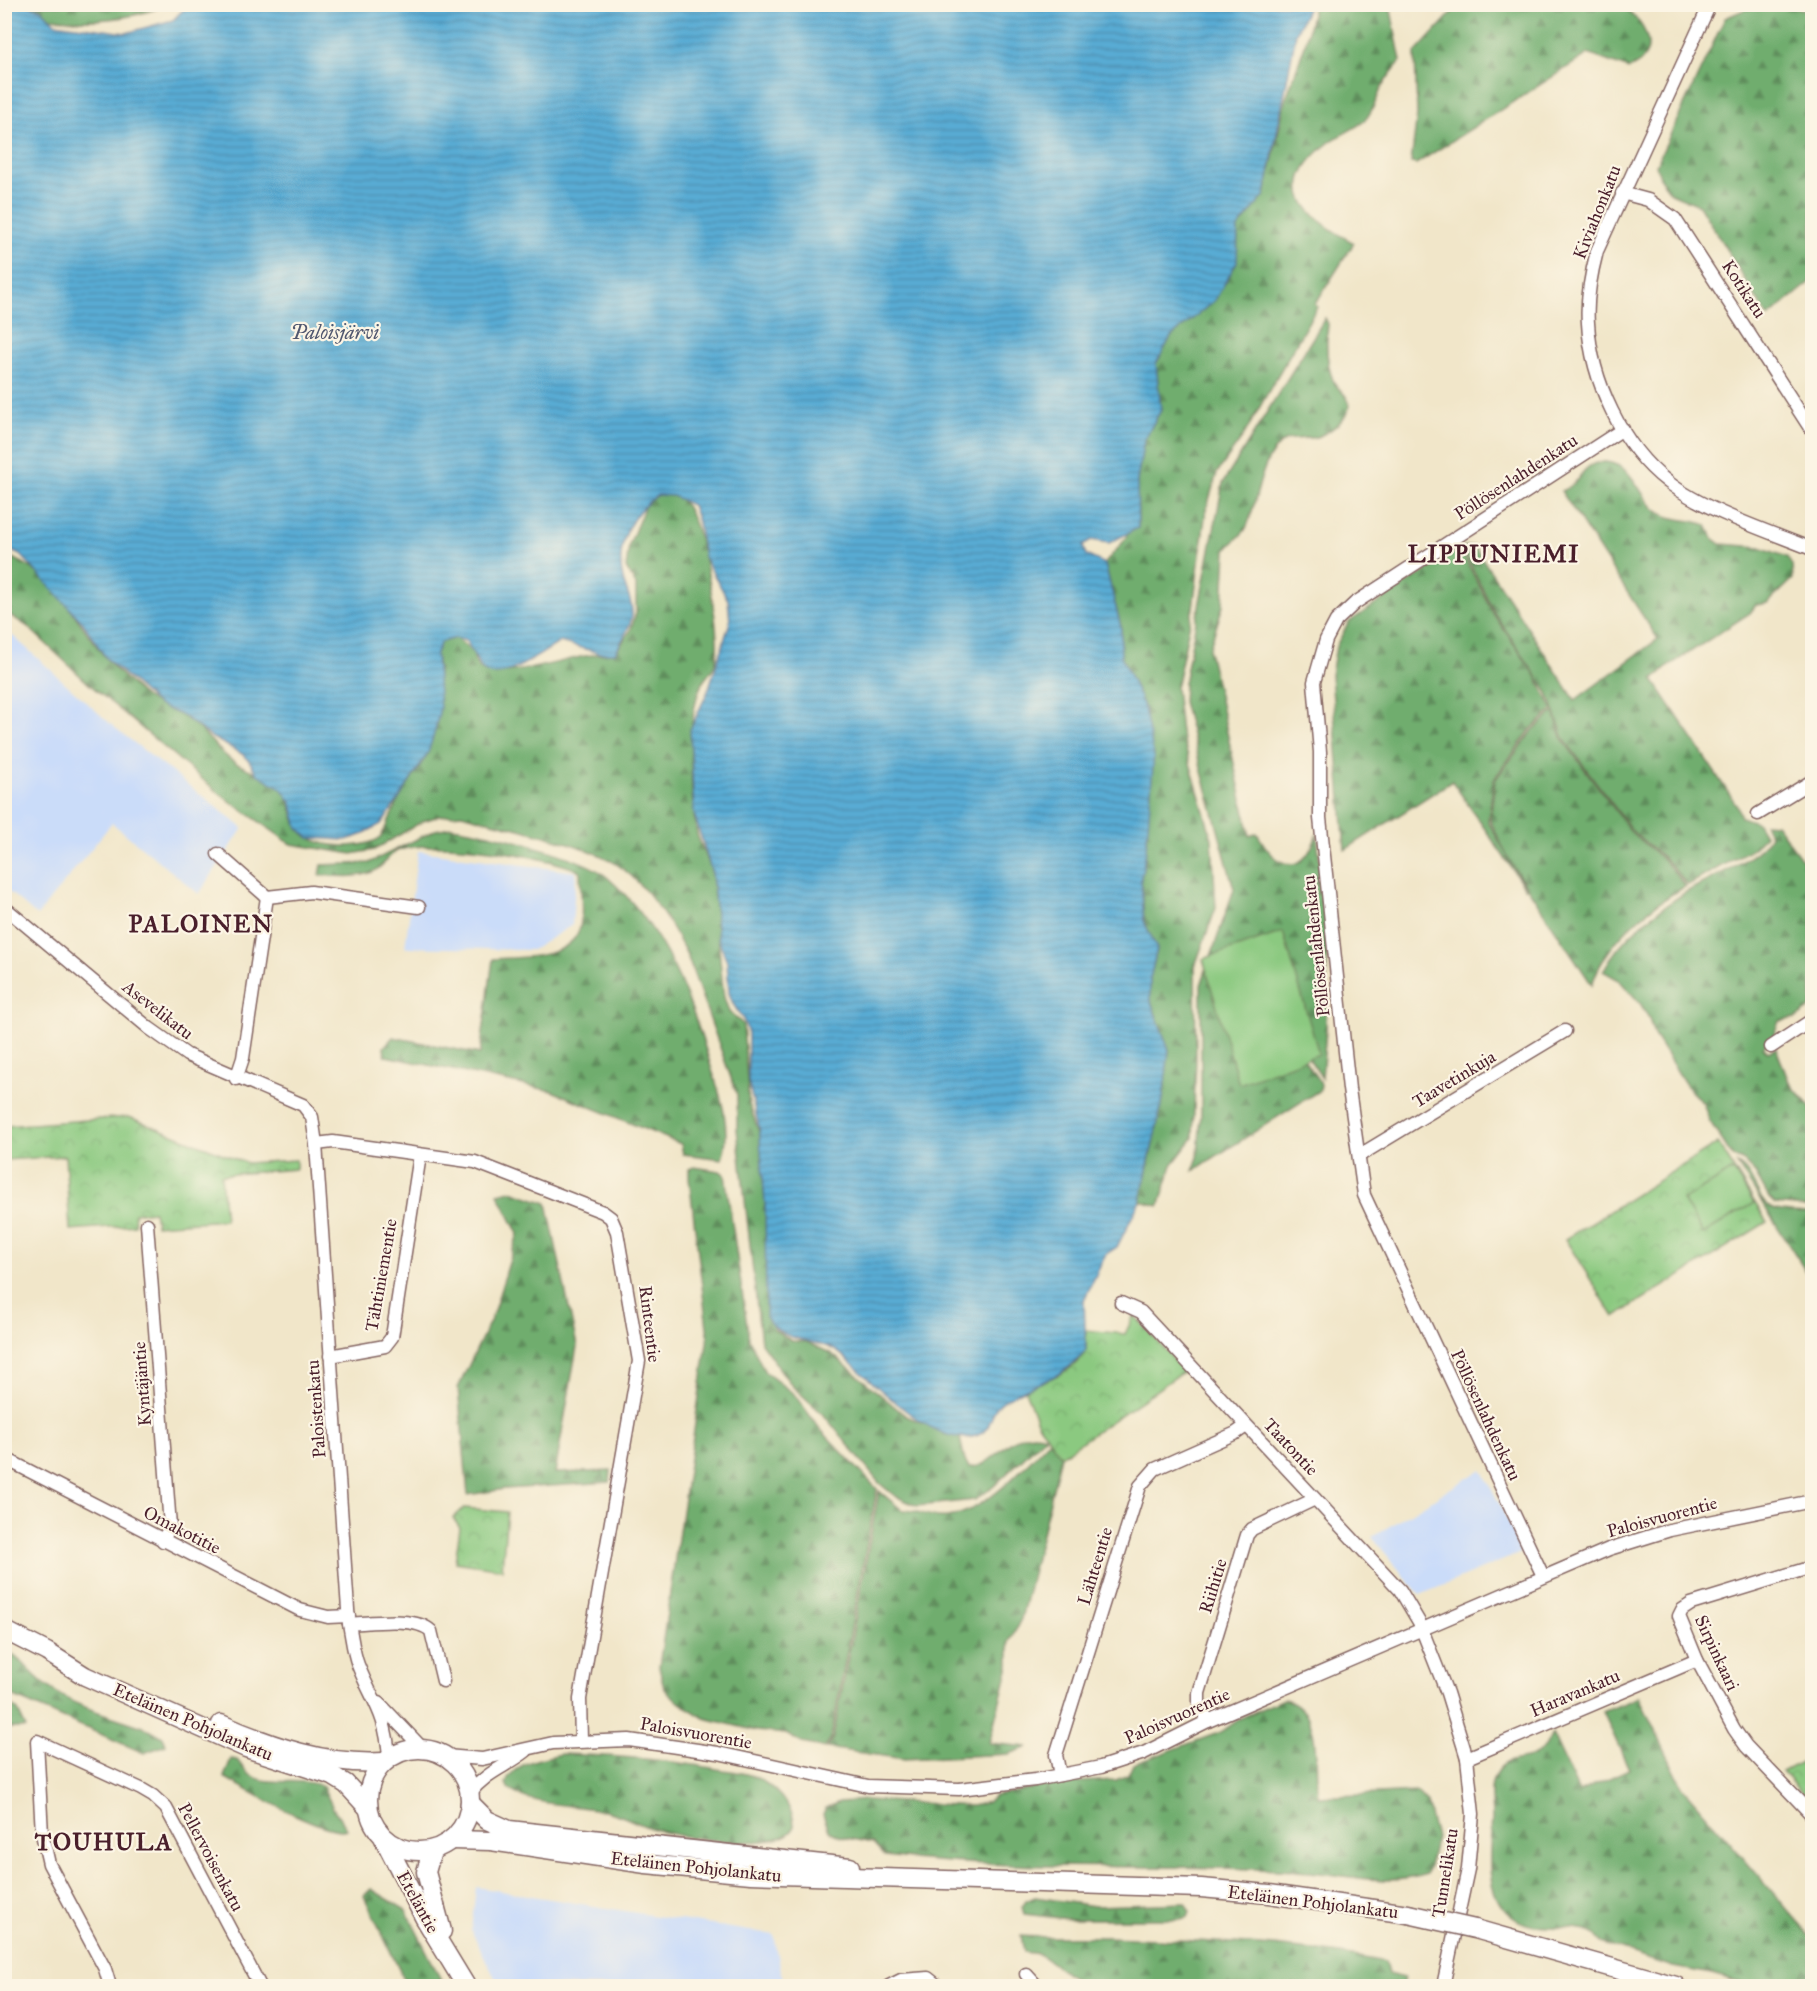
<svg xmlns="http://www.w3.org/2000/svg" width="1817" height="1991" font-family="'IM FELL Great Primer',serif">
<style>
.built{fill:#cadcf9}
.forest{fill:url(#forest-firs);stroke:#5d664c;stroke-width:1.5}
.park{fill:url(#park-crowns);stroke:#6a7456;stroke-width:1.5}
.garden{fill:#8bc980;stroke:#6a7456;stroke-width:1.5}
.water{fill:url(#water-rules);stroke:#526680;stroke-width:1.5}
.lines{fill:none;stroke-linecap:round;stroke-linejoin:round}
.street-casing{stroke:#846562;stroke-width:15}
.secondary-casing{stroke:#846562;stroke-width:21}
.street{stroke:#fff;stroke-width:12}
.secondary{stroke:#fff;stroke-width:18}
.secondary-bridge-casing{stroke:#846562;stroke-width:21;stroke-linecap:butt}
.secondary-bridge{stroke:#fff;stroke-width:18}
.labels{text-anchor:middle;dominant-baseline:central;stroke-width:4.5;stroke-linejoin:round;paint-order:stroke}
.street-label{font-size:18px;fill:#4a1f2b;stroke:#fcf5e5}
.water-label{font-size:20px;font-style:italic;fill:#50576f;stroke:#fcf5e5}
.district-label{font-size:24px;font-weight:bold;letter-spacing:1.5px;fill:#4a1f2b;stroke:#fcf5e5}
</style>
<defs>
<pattern id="forest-firs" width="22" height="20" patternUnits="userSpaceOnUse" patternTransform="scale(1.5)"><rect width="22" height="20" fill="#70ad6e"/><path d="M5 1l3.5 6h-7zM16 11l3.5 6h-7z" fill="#5e8c5b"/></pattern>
<pattern id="park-crowns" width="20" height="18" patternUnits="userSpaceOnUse" patternTransform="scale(1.5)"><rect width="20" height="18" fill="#8bc980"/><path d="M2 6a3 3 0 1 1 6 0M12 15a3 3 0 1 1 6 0" fill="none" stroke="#79ac6f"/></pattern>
<pattern id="water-rules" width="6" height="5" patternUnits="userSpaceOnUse" patternTransform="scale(1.5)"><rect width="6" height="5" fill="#59acd4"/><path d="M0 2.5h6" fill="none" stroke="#4c8bac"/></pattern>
</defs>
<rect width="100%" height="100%" fill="#fcf5e5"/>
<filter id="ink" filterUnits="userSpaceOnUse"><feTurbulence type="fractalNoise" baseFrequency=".0167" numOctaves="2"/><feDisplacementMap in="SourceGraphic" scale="12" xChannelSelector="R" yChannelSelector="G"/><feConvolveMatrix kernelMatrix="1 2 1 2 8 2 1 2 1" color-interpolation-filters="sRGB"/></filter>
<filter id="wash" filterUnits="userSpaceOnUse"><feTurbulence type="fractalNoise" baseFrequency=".008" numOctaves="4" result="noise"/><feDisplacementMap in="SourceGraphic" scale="24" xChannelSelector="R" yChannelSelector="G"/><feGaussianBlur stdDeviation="1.35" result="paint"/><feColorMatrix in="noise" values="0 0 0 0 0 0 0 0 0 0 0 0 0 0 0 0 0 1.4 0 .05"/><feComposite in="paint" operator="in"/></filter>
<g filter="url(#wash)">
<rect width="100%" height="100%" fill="#f1e6c9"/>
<g class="built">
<polygon points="4,628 114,727 243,828 199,894 112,823 37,916 5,888"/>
<polygon points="418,851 576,872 572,925 532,950 405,947"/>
<polygon points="1482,1469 1523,1552 1420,1595 1372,1537"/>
<polygon points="476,1887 774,1935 784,1986 499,1986 471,1930"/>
</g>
<g class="forest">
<path d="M25 5H166C131 20 88 23 50 18L41 9Z"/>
<path d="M1314 5H1390L1401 61C1394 69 1387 78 1382 87 1377 97 1373 112 1365 120 1359 127 1339 135 1330 142 1272 186 1306 217 1354 243L1315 304 1317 307 1242 438 1217 473 1206 510 1193 608 1176 688 1181 732 1212 839 1216 908 1195 966 1196 1058 1193 1138 1172 1165 1159 1206 1140 1201 1163 1099 1169 1050 1150 999V979L1157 949 1144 921 1141 878 1146 851 1143 704 1121 656V627L1105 564C1113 550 1122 549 1129 531L1138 527 1137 481 1144 440 1161 410 1156 364 1171 337 1215 300 1237 262 1238 228 1265 195 1285 101 1305 45Z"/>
<path d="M1459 5H1620C1644 20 1664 53 1629 69L1588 54 1416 164 1411 163 1417 115 1415 53Z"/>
<polygon points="1776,6 1812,10 1812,281 1768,317 1699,205 1671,193 1661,180 1656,165 1725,18 1746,9"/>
<path d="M1325 318 1328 324C1326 342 1326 363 1333 380 1336 388 1343 391 1347 398 1356 414 1331 431 1319 436 1308 440 1297 437 1286 440 1259 456 1259 499 1247 526 1242 538 1231 541 1226 551L1223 605 1209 650 1250 836 1257 833C1276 868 1302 880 1317 834L1327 935 1326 1030 1322 1078 1308 1057 1303 1058 1321 1084 1320 1090 1193 1171 1198 1157 1201 1112V985L1234 889 1183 702 1184 683 1223 483Z"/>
<path d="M1606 462C1634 466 1637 492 1655 509 1669 522 1690 518 1707 525L1713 538 1721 544 1760 547 1787 557 1792 566 1793 579 1768 603 1756 605 1750 613 1670 665 1653 680 1736 804 1741 817 1758 823 1765 835 1755 847 1688 885 1665 859 1633 832 1564 739 1548 693 1495 614 1462 547 1474 546 1575 700 1658 639 1561 491C1584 484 1578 462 1606 462Z"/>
<path d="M658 495C668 495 676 495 683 502 702 522 719 623 717 652 716 674 706 672 700 688 688 720 691 757 692 791 693 806 694 822 698 837 702 850 710 861 712 875 717 916 719 956 724 997L729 1012 743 1024 749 1104 761 1137 773 1329 792 1341 807 1342 832 1354 906 1416 960 1438 965 1461 969 1467C998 1468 1009 1424 1046 1436L993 1487 975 1500 917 1506 895 1496 879 1483 824 1415 792 1386 761 1343 737 1129V1095L687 955C671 924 649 889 622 868 590 843 503 826 462 814L439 816 423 821 374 850 352 854 291 844 221 795 89 684 27 626 5 612 4 555C53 569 76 621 105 657 115 670 129 682 140 693 153 705 170 708 184 717 205 729 213 747 231 760 246 770 265 774 279 786 292 797 291 813 298 827 310 849 363 851 381 837L399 799 428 753 438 672 436 653 441 641 456 638 474 653C473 663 479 670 489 673 496 675 505 672 512 671 547 668 581 653 615 653L630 631 636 613V585L626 568 629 545 646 503Z"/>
<polygon points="1460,548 1494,615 1536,676 1553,710 1531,729 1494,779 1488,821 1526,889 1452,781 1345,850 1331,675 1336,646 1349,622"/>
<path d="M1554 712 1563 740 1632 833 1664 860 1686 886C1648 907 1605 942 1592 985L1509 860 1490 820 1495 780 1533 730Z"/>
<path d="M1764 823 1776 824 1807 866 1812 880V1007L1796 1018 1779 1021 1773 1038 1763 1047 1768 1052 1776 1048 1789 1082 1812 1109V1208L1775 1204 1769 1198 1755 1173 1744 1162 1732 1156 1709 1120 1703 1103 1688 1088 1654 1035 1649 1018 1640 1003 1619 980 1603 971C1621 937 1651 915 1683 894 1703 881 1763 857 1770 835Z"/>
<path d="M451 827C483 831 584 856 607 877 664 927 691 999 712 1070 721 1097 732 1130 722 1159L683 1154 681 1144 552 1091 385 1056 384 1047 393 1037 480 1054 493 959C520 957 571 960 580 927 584 910 580 888 580 871 540 855 444 839 403 849 389 852 388 861 379 868 364 880 338 876 320 875L322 865 369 863 435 830Z"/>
<path d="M1737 1164C1755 1173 1756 1202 1773 1209 1784 1213 1801 1212 1812 1213V1280Z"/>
<polygon points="694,1167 720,1171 725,1175 749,1339 765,1372 794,1394 820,1429 877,1489 831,1738 825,1748 802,1743 786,1734 757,1731 704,1718 680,1703 664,1688 659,1667 708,1336 689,1178 689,1169"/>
<polygon points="511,1191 547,1203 577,1346 555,1473 611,1471 610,1482 505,1489 468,1495 458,1388 492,1317 518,1234 498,1194"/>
<path d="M1051 1439 1058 1445 1061 1456 1021 1619 1009 1642V1666L989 1743 1028 1747 1009 1754 904 1759 827 1748 833 1738 879 1491 902 1510C918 1509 931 1519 947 1517 986 1512 1025 1466 1051 1439Z"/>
<path d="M5 1650C26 1662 32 1676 51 1689 80 1710 118 1717 151 1730L163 1737 166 1745 144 1753 5 1693Z"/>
<path d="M1639 1697 1683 1788 1812 1938V1986H1753L1712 1974 1673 1967 1600 1943 1596 1935 1586 1930C1563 1924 1534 1932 1514 1918 1482 1896 1490 1851 1492 1819 1492 1802 1487 1785 1498 1770 1514 1750 1535 1771 1552 1734L1579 1792 1629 1769 1603 1712Z"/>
<path d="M1283 1699C1324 1707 1314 1765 1318 1797L1417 1792 1427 1803 1436 1837 1427 1874C1391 1886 1356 1877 1319 1873 1297 1870 1276 1870 1255 1869 1132 1864 1008 1871 885 1856L873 1843 841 1837 829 1831 823 1814 826 1808 839 1802 867 1800 972 1806 988 1802 995 1796 1059 1783 1116 1780 1128 1775 1133 1764 1221 1732 1241 1718Z"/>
<polygon points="4,1703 17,1709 26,1728 5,1728"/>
<path d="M562 1754C614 1756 666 1759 717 1769 729 1771 743 1772 753 1776 771 1784 796 1806 794 1828 779 1853 682 1838 657 1830 639 1825 624 1815 605 1811 578 1804 529 1807 508 1788L506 1783C513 1762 544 1758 562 1754Z"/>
<path d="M231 1759 237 1760C241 1764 244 1771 249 1774 271 1789 301 1775 323 1787L333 1808 347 1829C327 1837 246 1789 224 1777Z"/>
<polygon points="371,1889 406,1910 442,1982 441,1986 407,1986 364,1896"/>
<polygon points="1035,1897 1095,1906 1185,1903 1190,1912 1188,1917 1180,1919 1069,1919 1024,1914 1022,1907 1026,1901"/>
<path d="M1021 1936C1051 1938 1079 1936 1108 1937 1202 1941 1293 1943 1385 1962L1388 1974 1404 1978 1402 1986H1084L1039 1954 1024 1952Z"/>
</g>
<g class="park">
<polygon points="129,1117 246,1163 296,1160 296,1169 221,1175 225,1220 156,1225 154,1211 134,1213 135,1225 70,1230 65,1156 5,1160 5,1126"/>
<polygon points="1718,1143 1767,1222 1614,1317 1565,1239"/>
<path d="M1134 1315 1184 1371 1061 1456 1037 1422 1025 1390C1043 1380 1078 1372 1086 1349 1087 1344 1086 1335 1086 1330L1125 1334Z"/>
<polygon points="464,1508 507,1512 502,1569 455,1562 460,1528 453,1518"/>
<polygon points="1812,1756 1812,1804 1782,1772"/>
</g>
<g class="garden">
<polygon points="1283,932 1319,1054 1239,1084 1203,959"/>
<polygon points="1733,1170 1754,1203 1703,1234 1683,1200"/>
</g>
<path class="water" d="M188 5H1309L1296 33 1265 195 1238 228 1237 262 1215 300 1171 337 1156 364 1161 410 1144 440 1137 481 1138 528 1109 543 1091 540 1083 546 1086 555 1105 564 1121 627V656L1143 704 1154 755 1146 851 1141 878 1144 921 1157 949 1150 979V999L1169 1050 1163 1099 1140 1201 1117 1247 1106 1254 1084 1300 1086 1350C1062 1382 1032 1381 1002 1402 989 1410 994 1427 980 1434 943 1454 881 1389 854 1366 848 1361 840 1352 833 1349 809 1338 781 1342 766 1317L765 1204 759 1127 748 1081V1033L744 1021 733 1004 729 993 727 962 718 938 712 873 694 814 690 730 708 691 730 622 728 600 704 557 698 522 692 505 673 496 658 495C630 513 615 546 623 579 626 591 633 602 632 615 631 627 621 642 615 653H599L560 642C545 651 498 686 483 670 476 662 472 649 466 641L456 638 441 642 436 653 440 708 435 731 428 753 399 799 381 824 359 836 346 840 309 838 298 828 291 802 281 788 257 774 248 759 239 752 213 738 183 716 158 705 106 658 83 623 22 556 5 548V5H25L41 9 55 23 126 33 173 20Z"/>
</g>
<g filter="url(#ink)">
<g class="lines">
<g class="street-casing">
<g id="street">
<path d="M1710 4 1597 251C1591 274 1586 299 1588 323 1591 380 1622 447 1668 482 1703 510 1770 532 1812 549"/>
<polyline points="1622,193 1648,200 1675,219 1812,431"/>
<polyline points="1758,814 1812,781"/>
<polyline points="218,854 267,897 311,892 419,907"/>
<path d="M4 907 149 1028 187 1055 303 1105 312 1117 316 1144 349 1624C352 1638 353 1652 358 1665 373 1703 386 1713 389 1757"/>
<polyline points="1771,1047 1812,1020"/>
<polyline points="236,1079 243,1058 267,897"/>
<polyline points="316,1144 333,1142 475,1162 603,1212 611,1218 617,1232 639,1361 580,1699 581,1740"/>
<polyline points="1360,1155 1565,1031"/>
<polyline points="147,1224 170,1526 163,1541"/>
<polyline points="1121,1303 1141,1312 1400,1590 1419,1622 1447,1693 1467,1758 1473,1814 1468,1869 1443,1986"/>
<polyline points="330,1356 385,1346 392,1337 420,1155"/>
<polyline points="4,1458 300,1610 328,1617 349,1616"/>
<polyline points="1812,1567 1691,1604 1682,1610 1679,1616 1697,1660 1734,1729 1746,1746 1812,1815"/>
<polyline points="1543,1576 1364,1195 1349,1089 1320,818 1320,752 1314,682 1326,640 1336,621 1355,603 1623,429"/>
<path d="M349 1624C371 1623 416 1616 431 1631L443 1681"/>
<polyline points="379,1703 423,1749"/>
<polyline points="1208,1721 1199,1703 1199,1693 1247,1535 1252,1529 1315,1499"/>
<polyline points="446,1756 482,1759 553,1743 629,1740 718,1753 868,1786 959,1789 1035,1780 1101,1767 1144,1753 1208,1721 1609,1549 1670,1530 1812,1501"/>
<polyline points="1467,1758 1697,1660"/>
<polyline points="1060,1775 1056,1755 1140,1486 1155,1469 1236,1433 1246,1426"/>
<path d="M470 1793C487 1771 506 1767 526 1751"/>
<polyline points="1026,1974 1037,1986"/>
<polyline points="110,1986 105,1969 49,1864 42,1834 37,1741 141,1789 153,1796 166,1808 260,1986"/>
<polyline points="889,1986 901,1980 928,1978 938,1986"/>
</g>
</g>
<g class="secondary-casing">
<g id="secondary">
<polyline points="4,1630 47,1652 85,1676 208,1731 246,1748 333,1776 346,1784 368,1808"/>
<path d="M221 1724C271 1746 328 1766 384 1762"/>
<circle cx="419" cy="1800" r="51"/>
<polyline points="470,1803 487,1820 509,1830 850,1867"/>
<polyline points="384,1839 424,1917 466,1986"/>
<polyline points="452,1840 491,1841 646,1864 751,1874 1201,1888 1269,1894 1408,1914"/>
<polyline points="432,1851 426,1872 442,1931"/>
<polyline points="1475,1929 1676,1986"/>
</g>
</g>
<use href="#street" class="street"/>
<use href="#secondary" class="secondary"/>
<g class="secondary-bridge-casing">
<polyline id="secondary-bridge" points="1408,1914 1475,1929"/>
</g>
<use href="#secondary-bridge" class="secondary-bridge"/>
</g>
</g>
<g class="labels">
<g class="street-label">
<text transform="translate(1597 212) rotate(-68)">Kiviahonkatu</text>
<text transform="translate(1744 289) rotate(57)">Kotikatu</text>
<text transform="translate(1516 477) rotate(-33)">Pöllösenlahdenkatu</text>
<text transform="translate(1316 946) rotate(-96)">Pöllösenlahdenkatu</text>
<text transform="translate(158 1010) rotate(38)">Asevelikatu</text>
<text transform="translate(1454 1079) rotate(-31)">Taavetinkuja</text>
<text transform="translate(381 1275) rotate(-80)">Tähtiniementie</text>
<text transform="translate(650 1324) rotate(83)">Rinteentie</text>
<text transform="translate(142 1384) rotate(-94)">Kyntäjäntie</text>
<text transform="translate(316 1409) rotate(-94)">Paloistenkatu</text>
<text transform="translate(1486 1415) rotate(65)">Pöllösenlahdenkatu</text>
<text transform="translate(1291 1447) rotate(47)">Taatontie</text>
<text transform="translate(1662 1517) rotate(-15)">Paloisvuorentie</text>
<text transform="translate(182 1530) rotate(27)">Omakotitie</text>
<text transform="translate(1095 1566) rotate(-73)">Lähteentie</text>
<text transform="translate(1213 1586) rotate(-73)">Riihitie</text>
<text transform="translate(1717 1653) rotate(65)">Sirpinkaari</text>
<text transform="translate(1575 1693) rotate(-23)">Haravankatu</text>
<text transform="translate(1177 1716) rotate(-24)">Paloisvuorentie</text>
<text transform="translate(193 1722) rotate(23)">Eteläinen Pohjolankatu</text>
<text transform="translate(696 1733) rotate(10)">Paloisvuorentie</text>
<text transform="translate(211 1857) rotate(62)">Pellervoisenkatu</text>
<text transform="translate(696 1867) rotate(6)">Eteläinen Pohjolankatu</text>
<text transform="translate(1445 1873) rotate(-81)">Tunnelikatu</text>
<text transform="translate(418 1902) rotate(61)">Eteläntie</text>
<text transform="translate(1313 1902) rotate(7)">Eteläinen Pohjolankatu</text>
</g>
<g class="water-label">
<text x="335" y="332">Paloisjärvi</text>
</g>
<g class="district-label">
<text x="1494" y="554">LIPPUNIEMI</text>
<text x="201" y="924">PALOINEN</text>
<text x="104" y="1842">TOUHULA</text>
</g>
</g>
<rect width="1817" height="1991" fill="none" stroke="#fcf5e5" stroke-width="24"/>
</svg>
